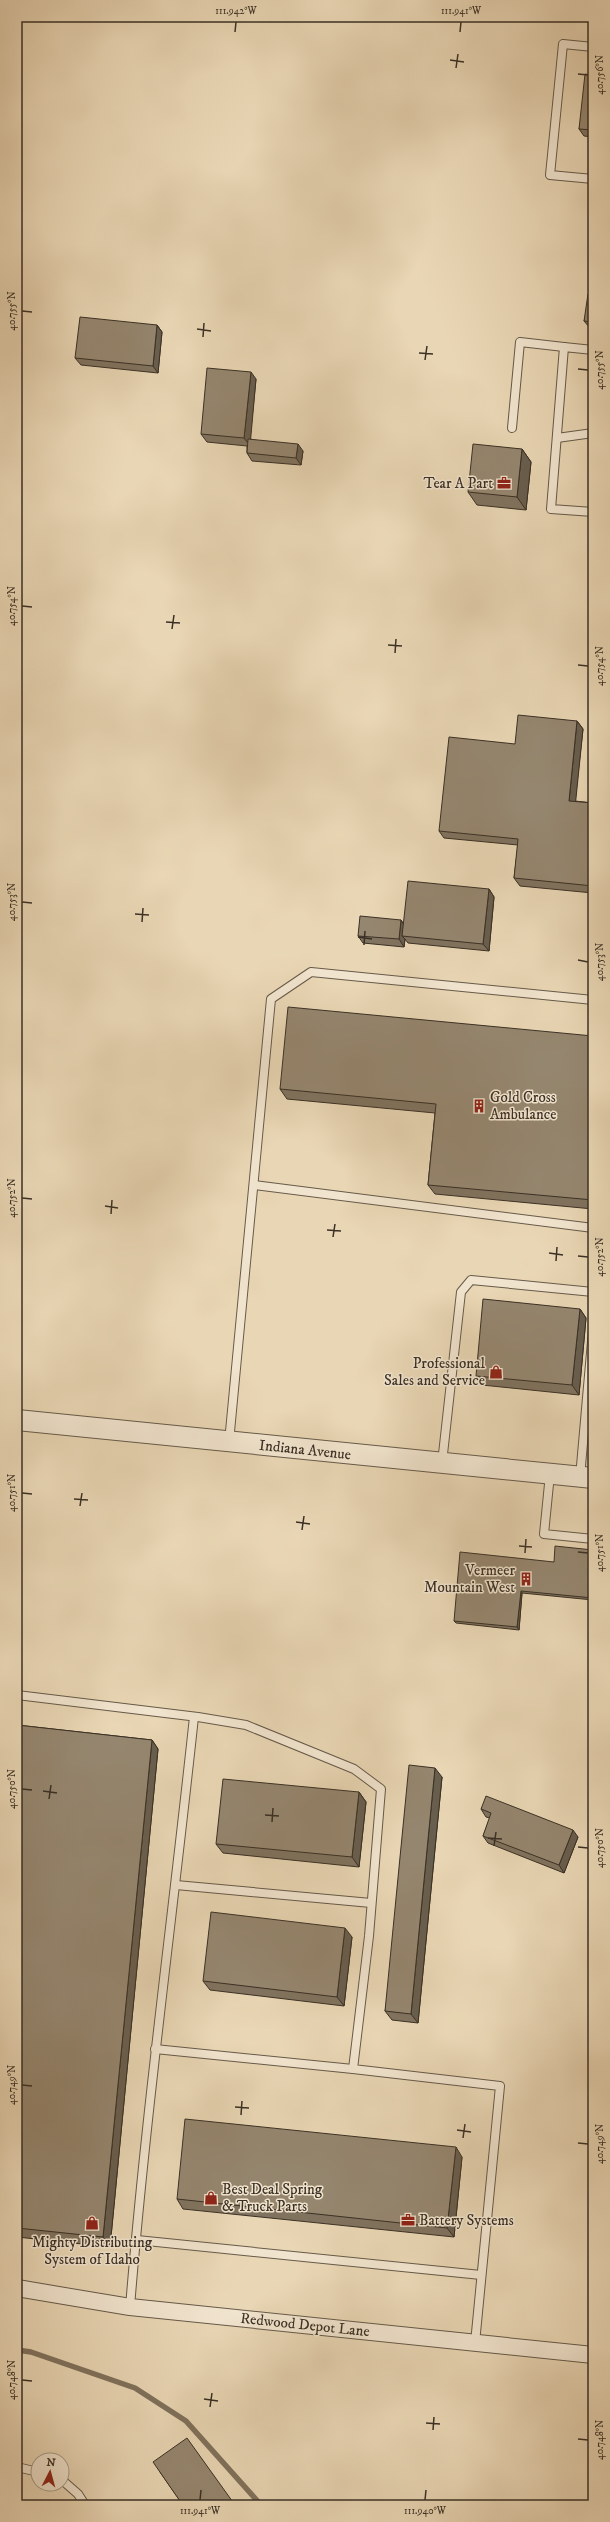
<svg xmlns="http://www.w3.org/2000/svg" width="610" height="2522" font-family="'IM FELL DW Pica',serif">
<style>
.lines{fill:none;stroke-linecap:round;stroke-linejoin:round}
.stream{stroke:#80725d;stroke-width:5.5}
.service-casing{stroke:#665a49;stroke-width:10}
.minor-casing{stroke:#665a49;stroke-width:18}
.tertiary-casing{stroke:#665a49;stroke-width:22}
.service{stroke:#f1e4ce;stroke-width:8}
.minor{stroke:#f1e4ce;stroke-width:16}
.tertiary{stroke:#f1e4ce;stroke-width:20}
.wall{fill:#80735f;stroke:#3a3025}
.shaded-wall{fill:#685e4e;stroke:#3a3025}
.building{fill:#95866f;stroke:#3a3025}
.ticks{fill:none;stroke:#3a3025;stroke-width:1.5}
.labels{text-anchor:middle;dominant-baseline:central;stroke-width:3;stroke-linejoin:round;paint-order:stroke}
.poi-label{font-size:15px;fill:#3a3025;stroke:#f1e4ce;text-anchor:end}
.street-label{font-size:15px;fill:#3a3025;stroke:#f1e4ce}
.neatline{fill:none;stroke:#3a3025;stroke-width:1.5}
.ticks-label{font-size:10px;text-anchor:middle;fill:#3a3025}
</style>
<rect width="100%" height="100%" fill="#e9d6b4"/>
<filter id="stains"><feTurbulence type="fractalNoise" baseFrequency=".005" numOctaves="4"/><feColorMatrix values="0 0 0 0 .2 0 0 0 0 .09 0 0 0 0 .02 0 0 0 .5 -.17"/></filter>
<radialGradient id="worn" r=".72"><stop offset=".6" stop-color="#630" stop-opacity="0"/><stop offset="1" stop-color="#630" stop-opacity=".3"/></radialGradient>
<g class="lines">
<polyline class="stream" points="17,2350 31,2352 135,2388 186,2421 261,2505"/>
<g class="service-casing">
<g id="service">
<polyline points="593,47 563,44 550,175 593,179"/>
<polyline points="593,350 564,347 551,509 593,512"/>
<polyline points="512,428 520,342 564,347"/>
<polyline points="557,438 593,433"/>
<polyline points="254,1185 593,1228"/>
<polyline points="229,1442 271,999 311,972 593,1000"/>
<polyline points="442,1463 461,1292 471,1280 593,1292"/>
<polyline points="550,1474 544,1534 593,1539"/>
<polyline points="580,1477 593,1330"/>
<polyline points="17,1695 198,1717 246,1725 354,1769 381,1789 369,1936 353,2069 500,2086 475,2343"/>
<polyline points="176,1885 371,1903"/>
<polyline points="155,2049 353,2069"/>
<polyline points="137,2240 481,2275"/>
<path d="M130 2307C146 2110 173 1914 194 1717"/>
<polyline points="17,2467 38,2472"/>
<polyline points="62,2480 78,2494 85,2505"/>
</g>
</g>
<g class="minor-casing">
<polyline id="minor" points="17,2288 130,2307 593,2355"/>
</g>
<g class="tertiary-casing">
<polyline id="tertiary" points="17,1420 593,1478"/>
</g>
<use href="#service" class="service"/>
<use href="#minor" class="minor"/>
<use href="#tertiary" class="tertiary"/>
</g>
<g class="wall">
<polygon points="593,75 593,137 584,136 579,129"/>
<polygon points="593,294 593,329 590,328 584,321"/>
<polygon points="157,325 162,332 158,373 81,365 75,358"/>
<polygon points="256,379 250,439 303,451 301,465 252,461 247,453 247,446 207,442 201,434"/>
<polygon points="522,449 531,462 526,510 477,505 468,492"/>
<polygon points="577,721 583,729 575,801 593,803 593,893 520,886 514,878 518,845 444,838 439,831 515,744"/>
<polygon points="489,889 494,897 489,951 408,943 405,939 404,947 363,943 358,936 401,920 404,925"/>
<polygon points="593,1036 593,1209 435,1194 428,1185 435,1113 287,1099 280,1089"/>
<polygon points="580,1309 586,1318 579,1395 482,1385 476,1376"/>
<polygon points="593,1550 593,1600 522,1593 519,1630 456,1623 454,1621 554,1562"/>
<polygon points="17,1725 152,1740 158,1749 110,2247 17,2237"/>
<polygon points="442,1777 418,2023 392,2020 385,2011"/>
<polygon points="359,1792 366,1802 359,1867 223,1853 216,1844"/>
<polygon points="481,1809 578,1837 564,1873 488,1843 483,1836 490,1818 486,1817"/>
<polygon points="352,1937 344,2006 210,1990 203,1981"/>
<polygon points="462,2157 454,2237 183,2209 177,2199"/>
<polygon points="160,2472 235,2505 183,2505"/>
</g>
<g class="shaded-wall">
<polygon points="157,325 162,332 158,373 153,366"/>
<polygon points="251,372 256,379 250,446 244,438"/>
<polygon points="298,444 303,451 301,465 296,458"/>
<polygon points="522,449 531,462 526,510 517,497"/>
<polygon points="577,721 583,729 575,808 569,801"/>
<polygon points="489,889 494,897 489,951 483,944"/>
<polygon points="401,920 406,928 402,936 405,939 404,947 399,939"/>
<polygon points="580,1309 586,1318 579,1395 572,1385"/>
<polygon points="521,1591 522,1593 519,1630 517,1627"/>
<polygon points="152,1740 158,1749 110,2247 103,2237"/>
<polygon points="435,1768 442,1777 418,2023 411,2014"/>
<polygon points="359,1792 366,1802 359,1867 352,1857"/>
<polygon points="573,1830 578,1837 564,1873 559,1865"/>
<polygon points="345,1928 352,1937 344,2006 337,1997"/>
<polygon points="456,2147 462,2157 454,2237 447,2228"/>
</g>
<g class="building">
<polygon points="585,74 593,75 593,130 579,129"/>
<polygon points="588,294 593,294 593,322 584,321"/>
<polygon points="80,317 157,325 153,366 75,358"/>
<polygon points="207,368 251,372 244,438 201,434"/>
<polygon points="248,439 298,444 296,458 247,453"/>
<polygon points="473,444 522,449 517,497 468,492"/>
<polygon points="518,715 577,721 569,801 593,803 593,886 514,878 518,839 439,831 449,737 515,744"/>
<polygon points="408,881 489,889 483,944 402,936"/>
<polygon points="360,916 401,920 399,939 358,936"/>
<polygon points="288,1007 593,1036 593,1200 428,1185 436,1104 280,1089"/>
<polygon points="483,1299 580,1309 572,1385 476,1376"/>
<polygon points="555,1546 593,1550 593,1598 521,1591 517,1627 454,1621 460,1552 554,1562"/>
<polygon points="17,1725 152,1740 103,2237 17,2228"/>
<polygon points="409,1765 435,1768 411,2014 385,2011"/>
<polygon points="223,1779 359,1792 352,1857 216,1844"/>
<polygon points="486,1796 573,1830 559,1865 483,1836 491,1813 481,1809"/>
<polygon points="211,1912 345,1928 337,1997 203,1981"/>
<polygon points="185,2119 456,2147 447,2228 177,2199"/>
<polygon points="187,2438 235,2505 192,2505 188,2500 182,2504 153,2462"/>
</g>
<path class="ticks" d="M235 32 236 22M460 32 461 22M450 60 464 62M456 68 458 54M578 74 588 75M22 311 32 312M197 329 211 331M203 337 204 323M419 353 433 354M425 360 427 346M578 369 588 370M22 606 32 607M166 622 180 623M172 629 174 615M388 645 402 646M395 653 396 639M578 665 588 666M22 902 32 903M135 914 149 915M142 922 143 908M358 937 372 939M364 945 365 931M578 960 588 962M22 1198 32 1199M105 1206 118 1208M111 1214 112 1200M327 1230 341 1231M333 1237 335 1224M549 1253 563 1255M578 1256 588 1257M556 1261 557 1247M22 1493 32 1494M74 1499 88 1500M80 1506 82 1493M296 1522 310 1524M302 1530 304 1516M519 1546 532 1547M578 1552 588 1553M525 1553 526 1539M22 1789 32 1790M43 1791 57 1793M49 1799 51 1785M265 1815 279 1816M272 1822 273 1808M488 1838 502 1839M494 1846 496 1832M578 1847 588 1848M22 2085 32 2086M235 2107 249 2108M241 2115 242 2101M457 2130 471 2132M463 2138 465 2124M578 2143 588 2144M22 2380 32 2381M204 2399 218 2401M210 2407 212 2393M426 2423 440 2424M433 2430 434 2417M578 2439 588 2440M200 2500 201 2490M425 2500 426 2490"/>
<defs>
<g id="office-bare" transform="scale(1.08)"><path d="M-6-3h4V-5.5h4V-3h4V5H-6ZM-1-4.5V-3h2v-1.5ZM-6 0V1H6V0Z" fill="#8f2418" stroke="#f1e4ce" stroke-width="2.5" paint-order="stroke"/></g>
<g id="building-bare" transform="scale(1.08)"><path d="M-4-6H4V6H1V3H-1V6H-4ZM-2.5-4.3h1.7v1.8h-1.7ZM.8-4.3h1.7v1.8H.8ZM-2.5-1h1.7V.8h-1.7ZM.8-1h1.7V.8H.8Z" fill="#8f2418" stroke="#f1e4ce" stroke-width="2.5" paint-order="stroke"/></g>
<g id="shop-bare" transform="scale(1.08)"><path d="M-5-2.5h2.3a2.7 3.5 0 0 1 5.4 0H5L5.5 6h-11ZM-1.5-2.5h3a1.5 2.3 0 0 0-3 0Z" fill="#8f2418" stroke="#f1e4ce" stroke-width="2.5" paint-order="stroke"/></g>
</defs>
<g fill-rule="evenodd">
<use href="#office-bare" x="504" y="483"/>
<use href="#building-bare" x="479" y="1106"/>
<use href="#shop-bare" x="496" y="1372"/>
<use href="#building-bare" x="526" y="1579"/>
<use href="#shop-bare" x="211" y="2198"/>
<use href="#office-bare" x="408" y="2220"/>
<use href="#shop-bare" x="92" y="2223"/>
</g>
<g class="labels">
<g class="poi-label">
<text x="493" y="483">Tear A Part</text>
<text x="490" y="1097" text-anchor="start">Gold Cross<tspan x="490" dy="17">Ambulance</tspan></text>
<text x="485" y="1363">Professional<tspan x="485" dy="17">Sales and Service</tspan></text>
<text x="515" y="1570">Vermeer<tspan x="515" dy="17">Mountain West</tspan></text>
<text x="222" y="2189" text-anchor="start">Best Deal Spring<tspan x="222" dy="17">&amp; Truck Parts</tspan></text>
<text x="419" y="2220" text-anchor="start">Battery Systems</text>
<text x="92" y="2242" text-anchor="middle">Mighty Distributing<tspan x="92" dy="17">System of Idaho</tspan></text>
</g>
<g class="street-label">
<text transform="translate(305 1450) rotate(6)">Indiana Avenue</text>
<text transform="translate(305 2325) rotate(6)">Redwood Depot Lane</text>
</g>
</g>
<rect width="610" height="2522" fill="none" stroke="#e9d6b4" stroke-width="44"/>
<g transform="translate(50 2472) rotate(6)"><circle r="19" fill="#f1e4ce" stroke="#a89c8a"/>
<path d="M0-3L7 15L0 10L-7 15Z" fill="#8f2418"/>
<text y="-6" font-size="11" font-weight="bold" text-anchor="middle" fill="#3a3025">N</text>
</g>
<rect x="22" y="22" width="566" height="2478" class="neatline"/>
<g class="ticks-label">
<text x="236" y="14">111.942°W</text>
<text x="461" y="14">111.941°W</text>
<text transform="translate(599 75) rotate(-90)" y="4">40.756°N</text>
<text transform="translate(11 311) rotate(-90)" y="4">40.755°N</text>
<text transform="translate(599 370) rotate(-90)" y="4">40.755°N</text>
<text transform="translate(11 606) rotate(-90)" y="4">40.754°N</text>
<text transform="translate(599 666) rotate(-90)" y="4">40.754°N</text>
<text transform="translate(11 902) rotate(-90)" y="4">40.753°N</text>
<text transform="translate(599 962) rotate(-90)" y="4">40.753°N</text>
<text transform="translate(11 1198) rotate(-90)" y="4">40.752°N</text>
<text transform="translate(599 1257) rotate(-90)" y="4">40.752°N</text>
<text transform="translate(11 1493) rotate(-90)" y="4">40.751°N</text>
<text transform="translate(599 1553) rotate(-90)" y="4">40.751°N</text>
<text transform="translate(11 1789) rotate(-90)" y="4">40.750°N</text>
<text transform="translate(599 1848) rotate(-90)" y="4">40.750°N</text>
<text transform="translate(11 2085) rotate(-90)" y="4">40.749°N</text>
<text transform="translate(599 2144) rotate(-90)" y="4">40.749°N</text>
<text transform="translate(11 2380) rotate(-90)" y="4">40.748°N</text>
<text transform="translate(599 2440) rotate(-90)" y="4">40.748°N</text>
<text x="200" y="2514">111.941°W</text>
<text x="425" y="2514">111.940°W</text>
</g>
<rect width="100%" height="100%" filter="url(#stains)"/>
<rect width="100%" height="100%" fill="url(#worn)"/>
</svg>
